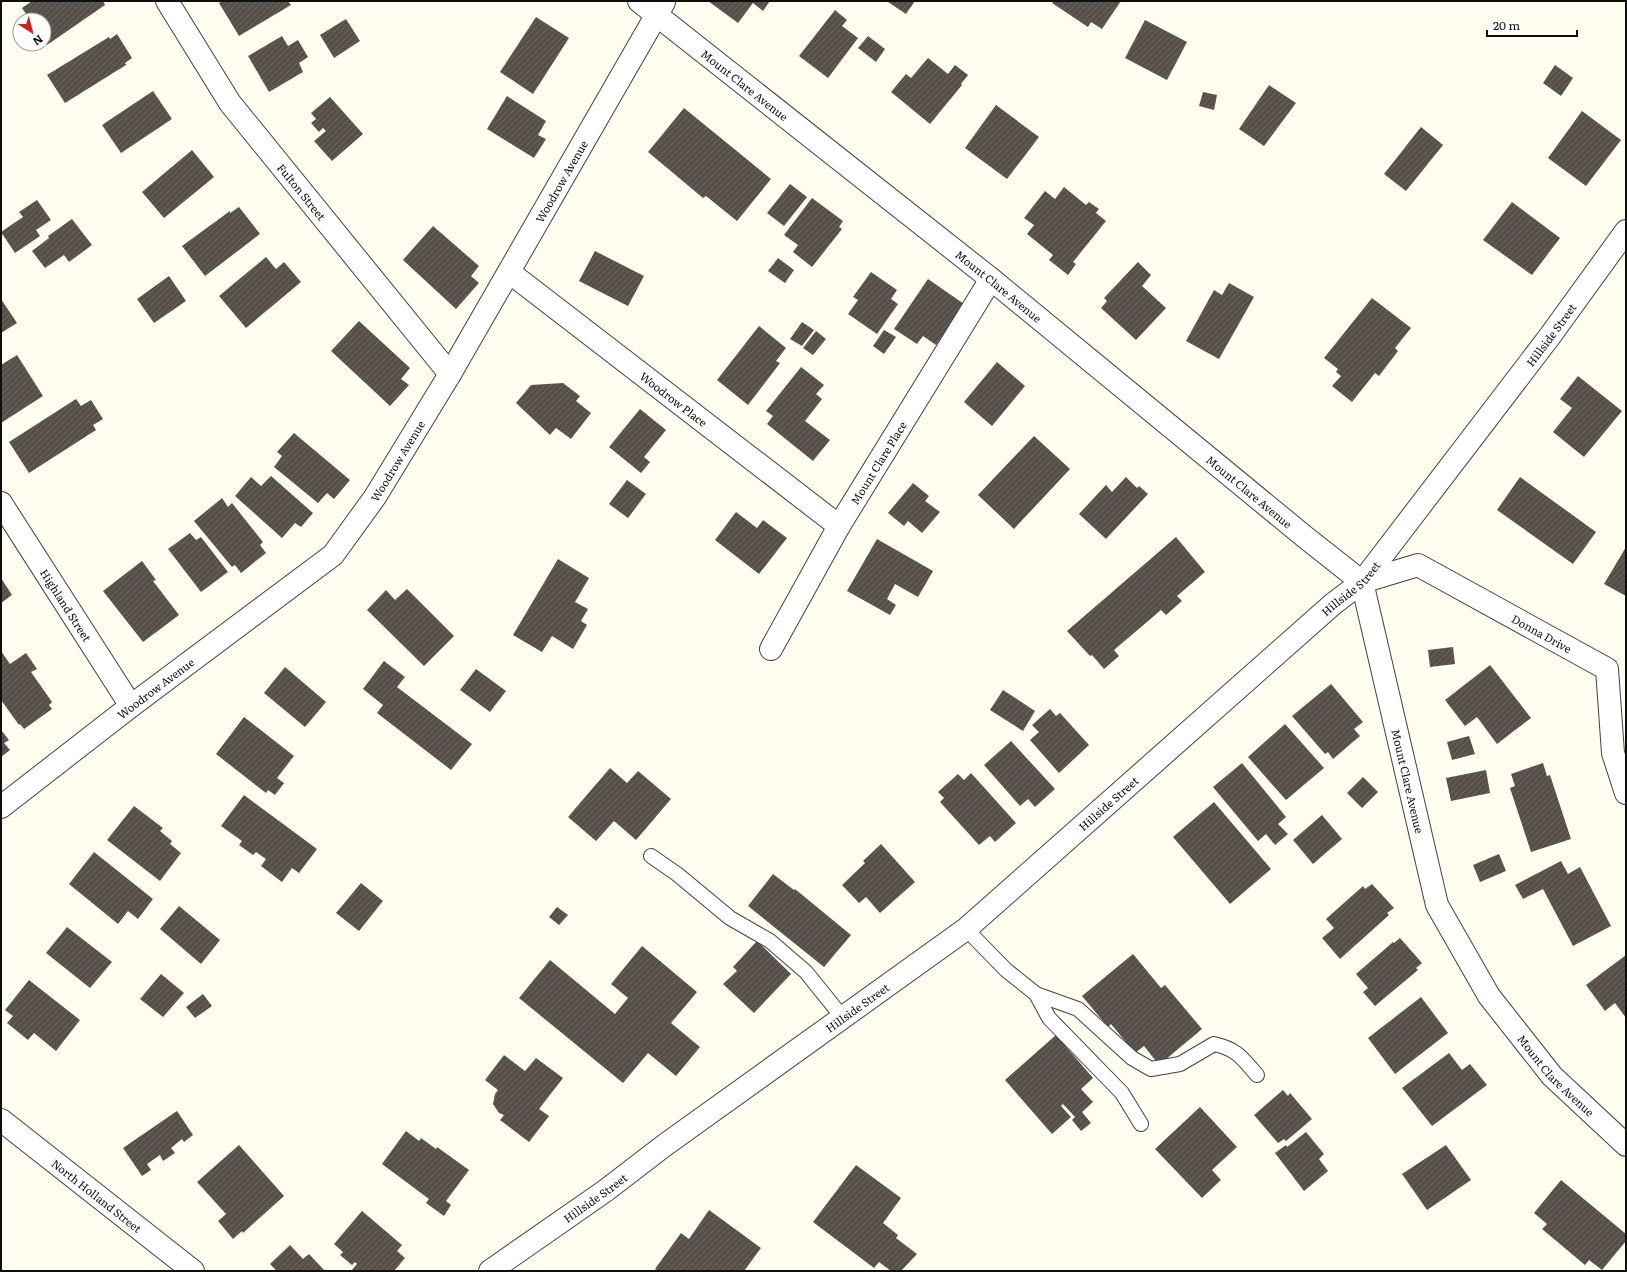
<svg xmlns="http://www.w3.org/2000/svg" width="1627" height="1272" font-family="Literata,serif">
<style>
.building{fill:url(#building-hatch)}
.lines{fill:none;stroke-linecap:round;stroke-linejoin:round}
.service-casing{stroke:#414141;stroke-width:16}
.minor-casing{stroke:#414141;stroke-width:24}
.service{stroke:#fff;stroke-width:14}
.minor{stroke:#fff;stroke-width:22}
.labels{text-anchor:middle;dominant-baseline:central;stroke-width:4;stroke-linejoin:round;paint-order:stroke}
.street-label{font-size:11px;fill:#0e0e0e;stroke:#fff}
</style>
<defs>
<pattern id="building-hatch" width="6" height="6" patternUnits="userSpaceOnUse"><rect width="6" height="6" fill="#57504a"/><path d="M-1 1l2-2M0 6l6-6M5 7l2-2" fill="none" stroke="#6a6560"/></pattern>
</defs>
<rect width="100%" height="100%" fill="#fffdef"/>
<g class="building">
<polygon points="32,1 103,1 105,5 47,45 44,41 44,20 30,20 22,8"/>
<polygon points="222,1 288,1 291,5 239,36 219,3"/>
<polygon points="708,1 770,1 763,11 753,3 738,23"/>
<polygon points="889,1 915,1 906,14 888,2"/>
<polygon points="1054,1 1121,1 1102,29 1091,22 1088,27 1052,3"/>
<polygon points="835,10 847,20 842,26 858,38 828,78 799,56"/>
<polygon points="536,17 569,38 533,94 500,72"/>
<polygon points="346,19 360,41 334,58 320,35"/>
<polygon points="1145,20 1187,42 1167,80 1125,58"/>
<polygon points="117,34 132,58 125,63 126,65 65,103 47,75 109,37 110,39"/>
<polygon points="282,36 288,46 298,40 308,57 299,63 303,72 269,92 248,56"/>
<polygon points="868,36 885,49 876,62 858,48"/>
<polygon points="928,58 948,74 955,65 968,75 961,84 962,85 930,124 891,92 906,74 911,78"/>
<polygon points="1555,65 1573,78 1561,96 1543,83"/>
<polygon points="1269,85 1296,103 1264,146 1239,129"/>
<polygon points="153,91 172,119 121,153 102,125"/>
<polygon points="1203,92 1217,95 1214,110 1199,106"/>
<polygon points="507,96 546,121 538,135 546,139 534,158 487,129"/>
<polygon points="330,97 363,134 332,161 314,141 326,131 323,128 319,132 311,123 316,119 311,113"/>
<polygon points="996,105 1039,137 1007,179 965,148"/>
<polygon points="684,108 771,179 737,221 706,196 703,198 648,152"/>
<polygon points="1582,111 1621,140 1586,186 1548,158"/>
<polygon points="1421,127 1443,145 1406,191 1384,174"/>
<polygon points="192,150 214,177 164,218 142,192"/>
<polygon points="790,184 807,197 784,226 767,213"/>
<polygon points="1064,187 1086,205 1089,202 1099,209 1096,213 1106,221 1073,262 1076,264 1068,275 1049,260 1053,255 1027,234 1034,225 1024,218 1045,191 1055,199"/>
<polygon points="812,198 843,221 839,227 842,229 812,267 793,252 798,245 784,235"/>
<polygon points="37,200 51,220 36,230 40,236 15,253 1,232 23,217 19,212"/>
<polygon points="1512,202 1560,238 1532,275 1483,240"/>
<polygon points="239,207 260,234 205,276 182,246 230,211 230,213"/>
<polygon points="72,219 92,245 69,262 64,255 45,268 32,251 49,238 48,236"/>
<polygon points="433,226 479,266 471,276 479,283 456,309 403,260"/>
<polygon points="595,251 644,276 628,306 579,281"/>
<polygon points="266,257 276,269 284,262 301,282 246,328 219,296"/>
<polygon points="778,258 794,270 785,283 768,271"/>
<polygon points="1138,262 1151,275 1142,286 1166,308 1136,340 1101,308 1107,301 1104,298"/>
<polygon points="871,272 897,290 891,299 898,304 877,334 848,314 858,300 853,297"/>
<polygon points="169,276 186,301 154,323 137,299"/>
<polygon points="928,279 964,304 936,345 923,336 917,344 894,329"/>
<polygon points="1229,283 1254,297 1219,359 1186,341 1214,290 1222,295"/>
<polygon points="1372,298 1411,328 1395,348 1398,351 1379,376 1375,373 1352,402 1332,386 1341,376 1336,372 1338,369 1324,358"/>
<polygon points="1,299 17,323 1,333"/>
<polygon points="359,321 410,368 401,379 409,385 390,406 331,351"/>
<polygon points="802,322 814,330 802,346 790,339"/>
<polygon points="759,326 786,348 776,361 780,363 748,405 717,380"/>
<polygon points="884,330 896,337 884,354 873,346"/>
<polygon points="816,331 826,339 813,355 803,348"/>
<polygon points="17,355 43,396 1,423 1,365"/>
<polygon points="997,362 1025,386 992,426 964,402"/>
<polygon points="801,367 824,385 816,394 822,399 805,421 830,440 813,461 767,424 773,416 766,411"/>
<polygon points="1578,376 1622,411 1584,457 1553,432 1572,408 1560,399"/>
<polygon points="563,383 580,396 576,401 591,413 571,439 556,428 550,435 516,403 531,385"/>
<polygon points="76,399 81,406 91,400 103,419 93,425 96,430 29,473 9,442"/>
<polygon points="640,409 666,430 644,457 650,462 641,473 609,447"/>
<polygon points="294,433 350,480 334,499 327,493 318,503 274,467 282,456 277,452"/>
<polygon points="1034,436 1070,469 1014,529 978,495"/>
<polygon points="271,476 313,513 301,527 295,523 282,538 235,496 251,477 261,486"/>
<polygon points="1126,477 1137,488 1139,486 1148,494 1106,539 1079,514 1106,485 1112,492"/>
<polygon points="1520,477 1596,532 1573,564 1497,510"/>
<polygon points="627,480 646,494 628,518 609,504"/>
<polygon points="913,483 929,496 925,501 940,512 922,533 908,521 904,526 888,513"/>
<polygon points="222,498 228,507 232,503 263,542 260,545 266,553 241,573 235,565 232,567 194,521"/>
<polygon points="736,512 757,528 763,520 787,538 759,574 715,540"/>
<polygon points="190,533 196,540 201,537 228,572 201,592 168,549"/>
<polygon points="1176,537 1205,572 1177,596 1182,601 1166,615 1161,610 1114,650 1119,656 1104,669 1092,655 1090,656 1067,631"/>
<polygon points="877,539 933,571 918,597 895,584 887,599 896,605 890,615 847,591"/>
<polygon points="1626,547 1626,596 1604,584"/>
<polygon points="558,559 589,578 575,602 588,609 581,621 587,625 573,649 552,636 542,652 513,635"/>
<polygon points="142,561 156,580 153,581 179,615 143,642 103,591"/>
<polygon points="1,578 12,595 1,603"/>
<polygon points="407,589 454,636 424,666 367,610 386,590 395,600"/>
<polygon points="1453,647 1455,664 1430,667 1428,650"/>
<polygon points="1,651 10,664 26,653 37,669 31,672 52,702 49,705 52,709 24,729 20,724 19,725 1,700"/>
<polygon points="384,661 405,677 397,687 472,744 451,770 377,713 383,705 363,689"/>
<polygon points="1490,665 1531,718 1497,744 1477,717 1465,726 1445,700"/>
<polygon points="285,667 326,702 305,727 264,693"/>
<polygon points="476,669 506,691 490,712 460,690"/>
<polygon points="1331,684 1363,722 1354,729 1360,736 1333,759 1328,752 1325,754 1292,716"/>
<polygon points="1003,690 1035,711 1023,731 990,710"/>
<polygon points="1050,709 1056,716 1060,713 1089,745 1059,773 1030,740 1039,732 1032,725"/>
<polygon points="244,717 294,756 277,778 284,783 275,795 268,790 266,793 216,754"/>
<polygon points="1285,724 1324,768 1286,800 1248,757"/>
<polygon points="1,730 9,740 4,743 10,750 1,757"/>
<polygon points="1469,736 1475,754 1452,760 1447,742"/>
<polygon points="1011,741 1055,789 1035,807 1028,799 1020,806 984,765"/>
<polygon points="1242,763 1286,817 1278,824 1288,834 1275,845 1266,834 1258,841 1213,787"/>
<polygon points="1543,763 1547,776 1550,775 1571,839 1531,852 1510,788 1515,786 1511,774"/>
<polygon points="610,768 627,783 638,771 671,799 636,840 614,821 596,841 568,817"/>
<polygon points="1486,770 1490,793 1451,801 1446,778"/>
<polygon points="971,773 1016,823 995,842 990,836 979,845 940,802 944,798 938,792 958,774 964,780"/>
<polygon points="1363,777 1378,792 1362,808 1347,793"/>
<polygon points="244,795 317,849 299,873 292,868 282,882 261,866 266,859 256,852 253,855 239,845 242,841 221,826"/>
<polygon points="1214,802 1271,869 1230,904 1173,837"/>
<polygon points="134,806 163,828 160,831 172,841 170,844 181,853 160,881 107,840"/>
<polygon points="1322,815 1342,839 1313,864 1293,840"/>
<polygon points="881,844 915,882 880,913 866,897 859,903 842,885 865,863 863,861"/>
<polygon points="94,852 153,899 138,919 128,911 118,924 69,884"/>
<polygon points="1499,854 1506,871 1480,882 1473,865"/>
<polygon points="1561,861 1568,874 1580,867 1611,926 1573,946 1543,889 1523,899 1515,885"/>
<polygon points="773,874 794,890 795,889 851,935 824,967 748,906"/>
<polygon points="361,883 383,901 359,931 336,913"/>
<polygon points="1372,884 1394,908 1387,913 1389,915 1340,959 1322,938 1334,928 1326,919 1363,886 1365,889"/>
<polygon points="179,906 220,940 201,964 160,929"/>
<polygon points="557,907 568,915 559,925 549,917"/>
<polygon points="67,927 112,962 90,988 46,953"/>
<polygon points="1400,938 1422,963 1416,968 1418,970 1375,1006 1363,992 1368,988 1356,974 1393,942 1394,943"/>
<polygon points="757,941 791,974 754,1013 723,984 737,971 733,967"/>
<polygon points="642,946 697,992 671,1023 700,1047 676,1076 648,1053 623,1083 519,998 550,960 615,1014 628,998 611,984"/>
<polygon points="1133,954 1161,988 1165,985 1202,1029 1159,1065 1144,1046 1135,1053 1111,1024 1108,1027 1082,996"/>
<polygon points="1626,955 1626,1018 1615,1003 1605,1011 1586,985"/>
<polygon points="161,974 184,993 163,1017 140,999"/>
<polygon points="29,980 80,1020 56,1051 34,1033 28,1040 7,1023 13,1016 5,1010"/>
<polygon points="203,994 212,1006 195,1018 186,1007"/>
<polygon points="1421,997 1448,1033 1395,1074 1368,1038"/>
<polygon points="1056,1035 1093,1078 1081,1089 1093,1102 1082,1112 1091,1123 1081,1131 1072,1120 1075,1117 1063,1104 1061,1106 1071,1117 1052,1134 1005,1080"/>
<polygon points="1449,1053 1462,1070 1470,1064 1487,1085 1432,1126 1402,1088"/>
<polygon points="504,1055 525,1071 536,1058 563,1078 539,1109 549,1116 529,1142 500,1120 504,1115 499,1113 493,1104 495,1094 498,1090 485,1080"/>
<polygon points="1283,1090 1288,1096 1290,1093 1312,1119 1286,1141 1284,1139 1278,1143 1254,1115"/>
<polygon points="1200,1107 1237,1147 1212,1170 1221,1180 1202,1198 1155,1149"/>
<polygon points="177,1111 193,1135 184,1142 182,1139 171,1148 175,1153 163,1161 160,1155 147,1164 151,1170 142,1176 123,1148"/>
<polygon points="406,1131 419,1141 421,1138 436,1149 437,1147 469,1170 446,1201 451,1205 444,1216 426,1203 429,1199 382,1164"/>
<polygon points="1306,1132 1324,1154 1319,1159 1328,1171 1304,1191 1275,1153 1286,1145 1287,1147"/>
<polygon points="239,1145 284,1196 243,1233 242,1231 233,1239 218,1221 226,1214 197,1182"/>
<polygon points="1446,1145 1471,1180 1427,1210 1402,1174"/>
<polygon points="856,1165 901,1198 883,1223 898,1235 896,1238 917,1254 901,1271 891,1271 879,1262 874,1268 813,1222"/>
<polygon points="1561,1180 1626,1234 1626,1241 1602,1270 1589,1260 1585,1265 1542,1229 1547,1224 1534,1213"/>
<polygon points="709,1210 761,1248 744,1271 658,1271 655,1269 681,1233 689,1239"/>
<polygon points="362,1211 402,1245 397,1251 405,1258 394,1271 351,1271 357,1264 355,1262 352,1265 340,1255 343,1252 334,1244"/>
<polygon points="290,1245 303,1259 309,1254 325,1271 277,1271 270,1264"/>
</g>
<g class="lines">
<g class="service-casing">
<g id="service">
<polyline points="651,856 677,874 730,918 770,941 806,972 843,1018"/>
<path d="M966 929 1006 970 1036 994 1078 1009 1132 1058 1151 1069 1180 1064 1214 1044C1237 1049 1242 1058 1257 1075"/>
<polyline points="1036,994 1049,1018 1122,1093 1141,1124"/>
</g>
</g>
<g class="minor-casing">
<g id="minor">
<path id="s1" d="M167 1 230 103 450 374"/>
<path id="s2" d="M639 1 991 279 1305 537 1362 582 1437 905 1489 996 1552 1076 1626 1145"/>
<path id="s3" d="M509 272 839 526"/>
<path id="s4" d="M1 503 131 706"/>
<path id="s5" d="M1362 582 1418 565 1607 669 1613 753 1626 793"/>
<path id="s6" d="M771 649 839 526 991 279"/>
<path id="s7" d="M1 807 131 706 333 555 375 497 450 374 664 2"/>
<path id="s8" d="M1 1120 193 1271"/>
<path id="s9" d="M490 1271 605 1191 665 1145 966 929 1333 604 1362 582 1550 336 1626 231"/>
</g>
</g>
<use href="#service" class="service"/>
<use href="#minor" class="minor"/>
</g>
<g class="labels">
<g class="street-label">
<text stroke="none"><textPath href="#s2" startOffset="135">Mount Clare Avenue</textPath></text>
<text stroke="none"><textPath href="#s7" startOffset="855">Woodrow Avenue</textPath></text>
<text stroke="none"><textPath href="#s1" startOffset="234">Fulton Street</textPath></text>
<text stroke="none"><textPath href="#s2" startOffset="459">Mount Clare Avenue</textPath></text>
<text stroke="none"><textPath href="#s9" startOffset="1424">Hillside Street</textPath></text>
<text stroke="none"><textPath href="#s3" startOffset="208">Woodrow Place</textPath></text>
<text stroke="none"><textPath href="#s7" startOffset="531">Woodrow Avenue</textPath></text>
<text stroke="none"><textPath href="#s6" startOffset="215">Mount Clare Place</textPath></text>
<text stroke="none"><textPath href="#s2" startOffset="783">Mount Clare Avenue</textPath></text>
<text stroke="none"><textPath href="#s9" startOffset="1100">Hillside Street</textPath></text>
<text stroke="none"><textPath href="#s4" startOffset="121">Highland Street</textPath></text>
<text stroke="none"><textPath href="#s5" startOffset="200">Donna Drive</textPath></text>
<text stroke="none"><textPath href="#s7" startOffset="195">Woodrow Avenue</textPath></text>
<text stroke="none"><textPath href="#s2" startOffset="1132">Mount Clare Avenue</textPath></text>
<text stroke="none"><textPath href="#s9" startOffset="776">Hillside Street</textPath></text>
<text stroke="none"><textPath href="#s9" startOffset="452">Hillside Street</textPath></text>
<text stroke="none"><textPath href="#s2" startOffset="1468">Mount Clare Avenue</textPath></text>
<text stroke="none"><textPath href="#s8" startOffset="122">North Holland Street</textPath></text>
<text stroke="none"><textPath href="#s9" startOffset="128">Hillside Street</textPath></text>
</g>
</g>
<rect width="1627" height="1272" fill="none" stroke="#0e0e0e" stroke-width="4"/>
<g transform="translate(32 32) rotate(144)"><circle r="19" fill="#ffffff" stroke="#9f9f9f"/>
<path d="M0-3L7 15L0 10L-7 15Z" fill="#c42520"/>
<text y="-6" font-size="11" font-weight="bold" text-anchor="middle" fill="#0e0e0e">N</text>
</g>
<path d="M1487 30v6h90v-6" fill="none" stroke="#0e0e0e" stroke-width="2"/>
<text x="1493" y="30" font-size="12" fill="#0e0e0e" stroke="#ffffff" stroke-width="3" paint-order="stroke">20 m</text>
</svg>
